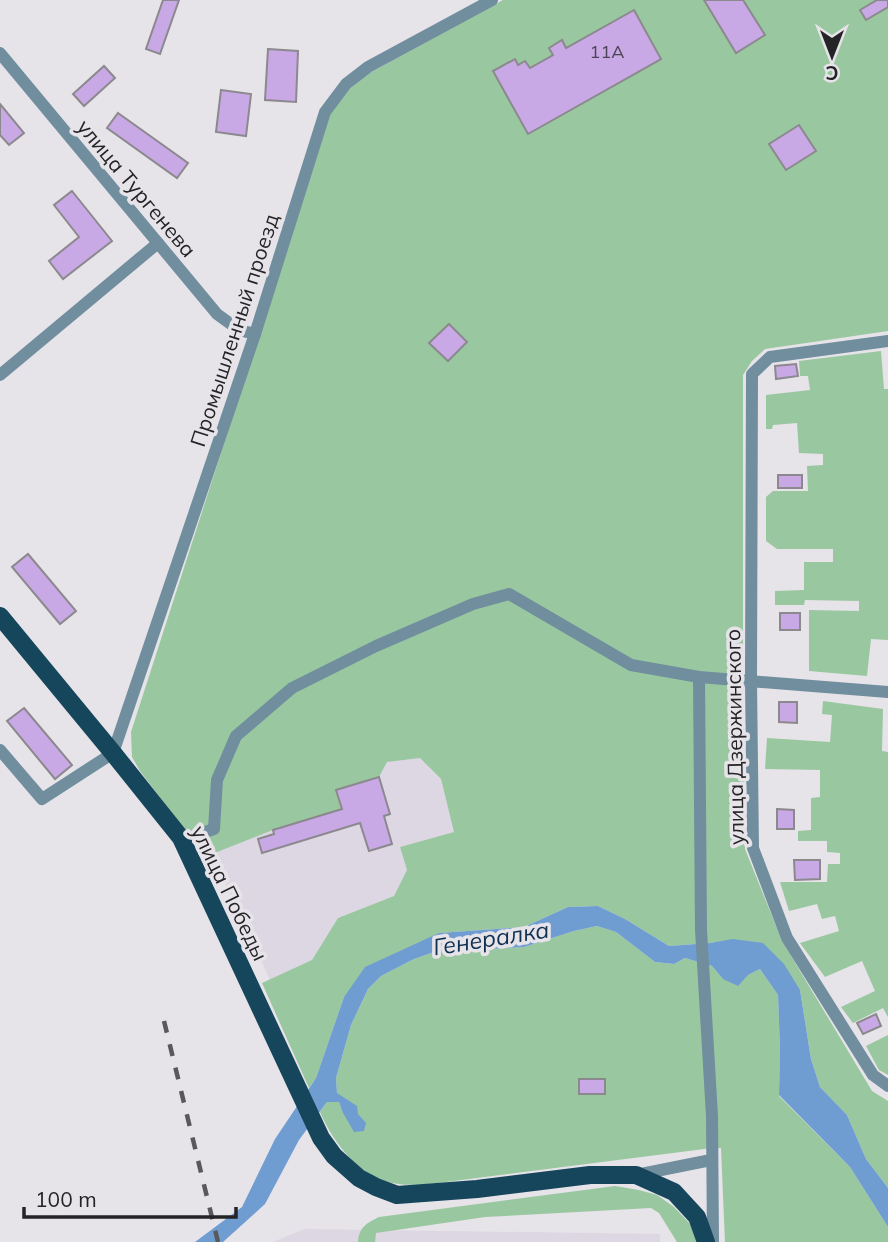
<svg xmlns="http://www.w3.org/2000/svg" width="888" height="1242" font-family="Mulish,sans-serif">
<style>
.built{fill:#ddd6e3}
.green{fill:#99c7a0}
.water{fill:#709dd1}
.building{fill:#c8a9e6;stroke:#8c898e;stroke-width:2}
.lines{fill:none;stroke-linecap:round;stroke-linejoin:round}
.minor{stroke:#708e9e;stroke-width:12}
.primary{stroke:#16465b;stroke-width:18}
.rail{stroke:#59585b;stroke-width:4.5;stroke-dasharray:12 12;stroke-linecap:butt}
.labels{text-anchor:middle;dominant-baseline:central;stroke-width:7;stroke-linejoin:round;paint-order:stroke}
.number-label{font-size:18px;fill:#4d4455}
.street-label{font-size:21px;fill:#242325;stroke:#e6e3e9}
.water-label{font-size:23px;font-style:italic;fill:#103052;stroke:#e6e3e9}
</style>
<rect width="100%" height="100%" fill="#e6e3e9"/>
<g class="built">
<polygon points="420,758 441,779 454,832 400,847 407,870 394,896 338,918 312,960 270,980 212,854 273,830 342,809 336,790 387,762"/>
<polygon points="305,1229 660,1234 660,1242 273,1242"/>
</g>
<g class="green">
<polygon points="503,0 888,0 888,331 765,349 752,361 743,375 743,680 745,849 782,941 872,1091 888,1101 888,1188 866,1159 847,1115 820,1087 811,1059 800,990 733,940 710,943 669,946 625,919 598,906 568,907 524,927 439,933 344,997 316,1078 309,1088 262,983 312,960 338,918 394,896 407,870 400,847 454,832 441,779 420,758 387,762 379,777 336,790 342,809 273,830 212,854 190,837 140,771 132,757 131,732 331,112 347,91 368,74"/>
<polygon points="881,351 884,389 888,389 888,640 871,639 867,676 809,671 809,610 859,611 859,601 805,600 804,605 775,605 775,591 804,590 804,562 833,562 833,549 777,549 766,541 766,497 773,491 808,491 807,466 823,465 823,454 799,453 797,423 773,425 772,429 766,429 766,395 810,390 808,376 800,376 799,361"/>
<polygon points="823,701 883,709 882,751 888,752 888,1017 883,1008 853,1023 841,1007 875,991 862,961 825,977 800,943 839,931 835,916 822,919 817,904 789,911 780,882 827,882 828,864 840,864 840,853 827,852 827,841 798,841 798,831 811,830 811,798 820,797 820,770 765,769 767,738 830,742 832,715 822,714"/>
<path d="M597 926 616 932 655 962 674 964 685 958 712 966 723 979 748 975 760 969 778 995 780 1052 779 1096 850 1167 888 1227V1242H725L721 1148H712L438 1183C425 1184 412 1186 399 1184 361 1180 334 1144 320 1112L327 1102H339L343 1113 337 1093 336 1078 351 1025 368 989 381 976 414 959 454 945 489 949 524 947 574 931Z"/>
<polygon points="888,1035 888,1075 879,1070 866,1046"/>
<path d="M615 1186 639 1190 657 1195 674 1207 692 1226 697 1242H677L659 1213 651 1208 485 1217 376 1233 375 1242H358C359 1227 367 1223 379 1217Z"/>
</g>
<polygon class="water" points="598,906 625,919 669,946 710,943 733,939 763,943 784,964 800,990 811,1059 820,1087 847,1115 866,1159 888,1188 888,1227 850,1167 779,1095 780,1051 778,995 760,969 748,975 738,986 723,979 712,966 685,958 674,964 655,962 616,932 597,926 574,931 524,947 489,949 454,945 414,959 381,976 368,989 351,1025 336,1078 337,1093 357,1106 358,1114 366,1123 364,1131 354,1132 343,1113 339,1102 327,1102 299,1140 265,1204 223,1242 195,1242 242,1207 275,1139 316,1078 344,997 365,967 439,933 524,927 568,907"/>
<g class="building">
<polygon points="163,0 179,0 160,54 146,49"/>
<polygon points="704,0 743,0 765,35 736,53"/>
<polygon points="877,0 888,0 888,7 866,20 860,10"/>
<polygon points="634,10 661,59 528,134 493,71 515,59 518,65 525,61 530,68 553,55 549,48 562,40 566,48"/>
<polygon points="268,49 298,51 296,102 265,100"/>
<polygon points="104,66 115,78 84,106 73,94"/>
<polygon points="221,90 251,94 246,136 216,132"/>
<polygon points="0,104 24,133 9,145 0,135"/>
<polygon points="118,113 188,163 177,178 107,128"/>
<polygon points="799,125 816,151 786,170 769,144"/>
<polygon points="72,191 112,241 63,279 49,261 79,237 54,205"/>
<polygon points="449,324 467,342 448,361 429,343"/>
<polygon points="796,364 798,376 776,379 775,366"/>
<rect x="778" y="475" width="24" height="13"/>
<polygon points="28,554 76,611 60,624 12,567"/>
<rect x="780" y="613" width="20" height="17"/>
<polygon points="779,702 797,702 797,723 779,722"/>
<polygon points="24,708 72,765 55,779 7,721"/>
<polygon points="379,777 390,814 384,816 392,844 369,851 360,823 262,853 258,839 274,834 273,830 342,809 336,790"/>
<polygon points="777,809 794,810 794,829 777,829"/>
<polygon points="794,860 820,860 820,879 795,880"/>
<polygon points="876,1014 881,1026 863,1034 857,1023"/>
<rect x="579" y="1079" width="26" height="15"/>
</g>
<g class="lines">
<g class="minor">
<polyline points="0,53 217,314 239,330 255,334"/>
<polyline points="888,341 770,357 752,374 751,681 753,848 787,938 873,1075 888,1086"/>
<polyline points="0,375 158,243"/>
<polyline points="699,677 701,930 712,1116 713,1242"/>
<polyline points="0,750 42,799 113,753 255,334 325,112 346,84 368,67 492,0"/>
<polyline points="181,838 190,837 214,829 217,780 236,736 292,688 376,646 473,604 509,594 631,665 699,677 888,692"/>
<polyline points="636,1175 711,1160"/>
</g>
<polyline class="primary" points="0,616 113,753 181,838 321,1138 334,1156 359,1178 376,1187 397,1195 477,1189 590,1175 636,1175 674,1192 697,1217 706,1242"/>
<polyline class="rail" points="164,1021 218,1242"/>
</g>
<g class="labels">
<g class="number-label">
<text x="607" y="51">11А</text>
</g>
<g class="street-label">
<text transform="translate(137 188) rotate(50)">улица Тургенева</text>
<text transform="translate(234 330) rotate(-72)">Промышленный проезд</text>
<text transform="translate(734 737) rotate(-91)">улица Дзержинского</text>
<text transform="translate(230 893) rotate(64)">улица Победы</text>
</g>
<g class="water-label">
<text transform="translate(491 938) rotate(-9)">Генералка</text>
</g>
</g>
<g transform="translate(832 56) rotate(180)" stroke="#e6e3e9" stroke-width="5" paint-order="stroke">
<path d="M0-5L12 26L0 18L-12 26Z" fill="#242325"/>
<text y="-10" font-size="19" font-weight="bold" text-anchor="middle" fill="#242325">С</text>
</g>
<path d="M24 1207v10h212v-10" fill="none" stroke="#242325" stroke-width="3.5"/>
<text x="35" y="1207" font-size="21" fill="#242325" stroke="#e6e3e9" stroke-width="5" paint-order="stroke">100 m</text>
</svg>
